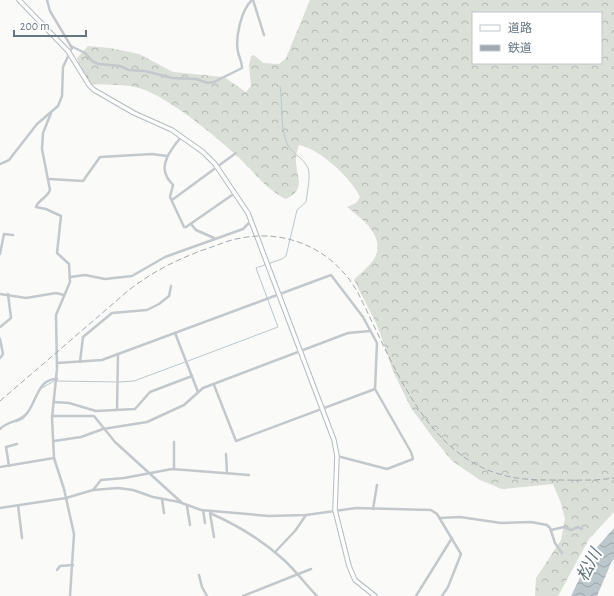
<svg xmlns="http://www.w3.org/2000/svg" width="614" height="596" font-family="'Alegreya Sans','Noto Sans JP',sans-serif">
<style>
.forest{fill:url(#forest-crowns);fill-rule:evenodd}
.water{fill:url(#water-waves)}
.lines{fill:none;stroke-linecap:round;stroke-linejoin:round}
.stream{stroke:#bbc7cb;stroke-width:1}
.secondary-casing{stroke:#b3babf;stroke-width:5.5}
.street{stroke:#c3c8cc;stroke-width:2.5}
.secondary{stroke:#fff;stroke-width:3.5}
.rail{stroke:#a2aab0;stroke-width:1;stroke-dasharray:6 3;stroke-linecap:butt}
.labels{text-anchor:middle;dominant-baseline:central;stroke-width:4;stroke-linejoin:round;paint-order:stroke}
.water-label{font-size:17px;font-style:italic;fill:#60757c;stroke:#fff}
</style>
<defs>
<pattern id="forest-crowns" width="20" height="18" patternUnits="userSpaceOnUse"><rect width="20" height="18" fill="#dadfd7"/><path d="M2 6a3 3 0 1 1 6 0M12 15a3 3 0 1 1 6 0" fill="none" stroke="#b4b9b4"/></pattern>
<pattern id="water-waves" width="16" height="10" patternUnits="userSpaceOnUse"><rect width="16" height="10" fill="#bbc7cb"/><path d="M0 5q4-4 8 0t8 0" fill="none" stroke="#9ca6aa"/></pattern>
</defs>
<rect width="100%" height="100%" fill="#fafaf8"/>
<path class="forest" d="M310 0H614V512L589 539 558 596H535L536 578 561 540 565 519 561 503 553 484 502 489 480 480 452 461 434 439 411 408 393 371 377 325 354 280C360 273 369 267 374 259 387 237 362 219 347 207L356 203 360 197C351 178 320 149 299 145 298 149 296 153 296 158 295 177 308 188 286 199 265 189 253 170 236 155 214 135 164 93 135 87 121 84 104 85 90 84L83 76 77 58 88 46 110 48 139 54 173 72 224 77 246 92 251 86 249 65 251 56 254 55 263 63 279 64 286 58ZM473 13H601V63H473Z"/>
<polygon class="water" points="614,528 614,559 611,563 597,596 571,596 592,553"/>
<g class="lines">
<g class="stream">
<path d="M188 361 278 327 256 268 282 259 286 256 297 210 306 202C307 193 311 176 308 168 303 157 290 153 286 141 280 124 283 104 280 86"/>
<polyline points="57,381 116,382"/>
<polyline points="119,382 134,381 185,362"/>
<polyline points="42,388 54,381"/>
<polyline points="16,422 23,419 29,412"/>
</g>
<g class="secondary-casing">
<polyline id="secondary" points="19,0 68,51 89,85 94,90 134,113 172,130 203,152 215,164 248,213 334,440 337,456 335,510 349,566 355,580 375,596"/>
</g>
<g class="street">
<polyline points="253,0 264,35"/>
<path d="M71 46 85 53 92 61 98 64 120 66 129 70 145 71 172 78 196 79 208 83 214 82 242 68C242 62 239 57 238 52 235 38 241 10 252 0"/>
<path d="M51 113 43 133 42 149 50 190C47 198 38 200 36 207L46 209 61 216 57 253 69 264 70 282 56 315 57 369 52 418 54 458 64 489 74 534 70 596"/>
<path d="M181 137C173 147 159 163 167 177 168 180 171 182 173 185L170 197 184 227H186L235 193"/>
<polyline points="0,164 9,160 37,124 58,106 62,96 63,67 72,48 50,11 47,0"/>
<polyline points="49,179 83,181 100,157 152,154 167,156"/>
<polyline points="172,200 236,153"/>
<polyline points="191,224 196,230 214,238"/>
<polyline points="0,254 4,234 13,235"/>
<polyline points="70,277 85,275 105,279 132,276 165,257 243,229 251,221"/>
<polyline points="0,294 26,298 56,293 64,295"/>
<polyline points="0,327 11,318 8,294"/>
<polyline points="175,333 198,392"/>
<polyline points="0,339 3,354 0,358"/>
<polyline points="80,362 83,337 112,313 147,310 159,304 169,296 171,286"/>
<polyline points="57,363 102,360 331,275 363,317 377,343 375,389 411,452 413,459 387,469 337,456"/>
<polyline points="214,385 236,441 375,389"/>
<polyline points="54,402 69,403 96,411 135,409 150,392 192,376"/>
<polyline points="117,410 118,354"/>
<polyline points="52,416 94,416 115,442 181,502"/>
<path d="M0 429C9 420 19 423 27 413 36 403 38 378 57 379"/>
<polyline points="54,441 81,437 103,429 147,422 184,405 203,388 348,333 370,331"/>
<polyline points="226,454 227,473"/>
<polyline points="9,466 6,447 17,444"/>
<polyline points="0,467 54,458"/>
<polyline points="174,469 174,442"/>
<polyline points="93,490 101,480 124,478 172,469 249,475"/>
<polyline points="162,499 164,513"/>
<polyline points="18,505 22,538"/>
<polyline points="187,506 190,525"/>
<polyline points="0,508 66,498 93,490 118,488 133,490 153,497 179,502 201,510 269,516 306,515 356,508 431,510 437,514 461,554 448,587 442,596"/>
<polyline points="373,509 377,485"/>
<polyline points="203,510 205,523"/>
<path d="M210 511 212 514C239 526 262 540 284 560 296 571 306 585 317 596"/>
<polyline points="210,513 214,537"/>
<polyline points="440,518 460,517 501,523 531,522 547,525 550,528 555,543 562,553"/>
<polyline points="551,530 564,527 571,530 578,527 582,529"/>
<polyline points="275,552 295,531 306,515"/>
<polyline points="57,570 60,566 73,565"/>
<polyline points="199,575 202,587 207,596"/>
<polyline points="243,596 311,569"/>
<polyline points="416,596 452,538"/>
</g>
<use href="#secondary" class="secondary"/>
<path class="rail" d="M0 401 129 290C152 272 176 260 203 250 216 246 228 240 241 238 288 229 333 250 357 291 391 357 422 451 499 474 518 480 537 480 556 480 576 480 595 481 614 478"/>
</g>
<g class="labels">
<g class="water-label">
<text transform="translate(589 565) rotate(-62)">松川</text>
</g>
</g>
<rect x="472" y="12" width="130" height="52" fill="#ffffff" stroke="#c1c8cd"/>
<rect x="480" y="25" width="20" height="6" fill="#ffffff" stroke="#c1c8cd"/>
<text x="508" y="32" font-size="12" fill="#657683">道路</text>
<rect x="480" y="45" width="20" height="6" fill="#a2aab0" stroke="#c1c8cd"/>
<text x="508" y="52" font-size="12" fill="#657683">鉄道</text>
<path d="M14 30v6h72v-6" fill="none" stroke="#657683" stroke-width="2"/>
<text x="20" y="30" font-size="12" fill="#657683" stroke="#ffffff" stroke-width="3" paint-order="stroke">200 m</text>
</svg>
